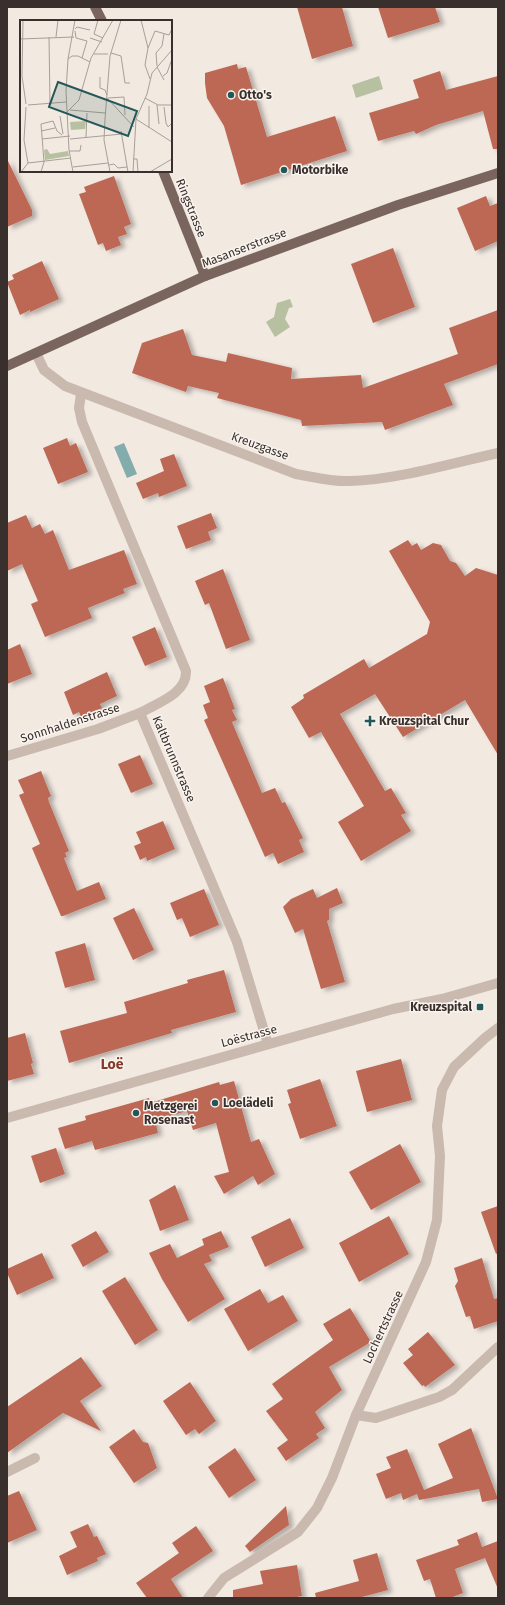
<svg xmlns="http://www.w3.org/2000/svg" width="505" height="1605" font-family="'Fira Sans',sans-serif">
<style>
.green{fill:#b8c0a2}
.water{fill:#82adac}
.building{fill:#bd6754;filter:url(#shadow)}
.lines{fill:none;stroke-linecap:round;stroke-linejoin:round}
.minor{stroke:#cab9ae;stroke-width:10}
.major{stroke:#79655e;stroke-width:10}
.poi-dot{fill:#245758;stroke:#f9f3ee;stroke-width:1.5}
.labels{text-anchor:middle;dominant-baseline:central;stroke-width:3;stroke-linejoin:round;paint-order:stroke}
.poi-label{font-size:12px;font-weight:bold;fill:#392f2c;stroke:#f9f3ee;text-anchor:start}
.street-label{font-size:12px;fill:#392f2c;stroke:#f9f3ee}
.quarter-label{font-size:14px;font-weight:bold;fill:#823a2a;stroke:#f9f3ee}
.inset-road{fill:none;stroke:#a89f99;stroke-width:1}
.view{fill:#245758;fill-opacity:0.15;stroke:#245758;stroke-width:2}
.inset-edge{fill:none;stroke:#392f2c;stroke-width:2}
</style>
<defs>
<filter id="shadow"><feDropShadow dx="4.5" dy="2.5" stdDeviation="2" flood-color="#0004"/></filter>
</defs>
<rect width="100%" height="100%" fill="#f2e9e1"/>
<g class="green">
<polygon points="379,76 383,89 356,98 352,85"/>
<polygon points="290,299 293,307 289,308 285,319 290,327 275,337 266,322 274,317 277,303"/>
</g>
<polygon class="water" points="124,443 137,474 127,478 114,447"/>
<g class="building">
<polygon points="297,7 342,7 353,46 312,59"/>
<polygon points="378,7 435,7 440,22 388,38"/>
<polygon points="237,64 238,69 246,67 267,137 335,116 347,151 241,185 224,126 207,98 205,83 205,73"/>
<polygon points="440,71 446,90 498,76 498,149 493,149 483,111 436,125 416,134 414,131 378,141 369,113 419,98 413,80"/>
<polygon points="7,159 32,210 32,216 7,227"/>
<polygon points="114,176 131,224 124,227 127,234 118,237 121,245 106,251 103,243 98,245 79,194 86,192 84,187"/>
<polygon points="486,196 490,206 498,203 498,241 475,251 457,208"/>
<polygon points="393,248 415,307 373,323 351,264"/>
<polygon points="42,261 59,299 30,312 30,310 20,315 7,282 14,279 12,275"/>
<polygon points="498,310 498,364 444,384 453,405 385,430 382,422 302,426 301,420 217,398 219,393 188,386 186,392 132,373 142,343 183,329 192,355 226,362 228,353 292,368 291,379 361,375 363,388 458,354 449,328"/>
<polygon points="67,438 70,446 76,443 88,472 58,484 43,448"/>
<polygon points="174,454 187,486 159,497 158,493 143,499 136,483 164,471 160,459"/>
<polygon points="211,513 217,528 208,532 211,540 186,549 177,526"/>
<polygon points="26,515 32,528 40,524 45,534 53,530 69,570 124,550 137,584 123,589 125,593 88,608 92,618 45,637 31,604 38,601 22,564 7,571 7,523"/>
<polygon points="408,540 412,546 417,543 421,550 433,543 441,545 450,561 456,563 465,576 476,568 498,575 498,755 465,700 403,737 375,694 340,714 385,791 391,788 406,813 401,815 411,831 361,861 338,822 364,806 321,732 309,738 291,707 304,698 303,695 364,659 369,668 427,634 430,622 389,551"/>
<polygon points="223,569 250,640 226,649 209,603 205,605 195,581"/>
<polygon points="155,627 167,657 145,666 132,637"/>
<polygon points="20,644 32,674 7,684 7,650"/>
<polygon points="107,672 117,696 100,704 102,708 81,717 79,712 73,715 64,692"/>
<polygon points="223,678 235,709 232,710 237,720 232,722 262,793 275,788 282,803 285,802 303,838 299,840 304,852 278,864 273,853 265,857 204,720 208,718 203,705 210,702 204,686"/>
<polygon points="140,755 153,784 131,793 118,764"/>
<polygon points="41,771 51,796 48,798 49,802 69,851 65,853 67,857 64,858 77,891 99,882 106,899 63,916 61,916 32,848 40,844 19,795 24,793 18,780"/>
<polygon points="163,821 175,849 147,861 146,857 140,860 134,846 141,843 136,832"/>
<polygon points="337,888 343,903 329,909 329,920 327,921 345,982 321,989 303,929 295,933 283,907 291,899 313,889 317,898"/>
<polygon points="204,889 219,925 190,937 182,918 177,920 170,903"/>
<polygon points="134,908 154,950 133,960 113,918"/>
<polygon points="85,943 95,980 65,988 55,952"/>
<polygon points="224,970 236,1012 171,1030 172,1033 69,1063 60,1031 127,1013 124,1002 188,983 187,980"/>
<polygon points="25,1033 33,1063 31,1064 34,1074 7,1081 7,1038"/>
<polygon points="401,1059 412,1100 367,1112 356,1071"/>
<polygon points="320,1079 337,1126 300,1139 288,1104 291,1103 287,1090"/>
<polygon points="234,1081 251,1142 259,1139 275,1174 258,1185 253,1176 224,1194 214,1176 229,1172 216,1123 193,1130 187,1111 155,1120 158,1133 95,1150 92,1141 65,1149 58,1128 86,1120 85,1116 149,1098 150,1103 219,1082 220,1085"/>
<polygon points="400,1144 421,1182 371,1210 349,1172"/>
<polygon points="56,1148 65,1174 40,1183 31,1156"/>
<polygon points="175,1185 189,1220 160,1231 149,1200"/>
<polygon points="498,1206 498,1253 496,1254 481,1212"/>
<polygon points="389,1216 409,1254 359,1282 339,1243"/>
<polygon points="290,1218 304,1248 265,1267 251,1237"/>
<polygon points="96,1231 109,1252 83,1267 71,1245"/>
<polygon points="221,1231 229,1247 209,1255 212,1261 204,1264 225,1299 188,1322 162,1279 149,1253 170,1244 177,1258 204,1245 202,1239"/>
<polygon points="42,1253 54,1278 17,1295 7,1273 7,1269"/>
<polygon points="482,1258 494,1299 498,1298 498,1321 474,1329 470,1316 466,1317 455,1286 458,1281 454,1268"/>
<polygon points="125,1277 158,1330 135,1345 102,1291"/>
<polygon points="260,1289 268,1303 283,1295 298,1321 248,1351 224,1309"/>
<polygon points="350,1308 371,1342 329,1367 342,1390 315,1412 325,1428 316,1434 319,1438 286,1461 277,1448 288,1440 266,1411 283,1399 272,1384 333,1340 323,1324"/>
<polygon points="428,1332 455,1365 425,1387 424,1385 422,1386 403,1363 413,1355 408,1349"/>
<polygon points="81,1357 102,1386 80,1401 101,1431 63,1413 7,1453 7,1407"/>
<polygon points="190,1382 216,1421 199,1434 195,1429 186,1435 163,1401"/>
<polygon points="471,1428 498,1499 482,1502 479,1489 419,1500 417,1494 403,1500 401,1493 386,1499 376,1474 391,1468 386,1457 407,1449 424,1490 453,1478 438,1444"/>
<polygon points="134,1429 143,1442 148,1443 157,1468 134,1483 109,1447"/>
<polygon points="235,1448 256,1480 229,1498 208,1467"/>
<polygon points="19,1491 37,1530 7,1543 7,1496"/>
<polygon points="286,1506 289,1525 250,1552 245,1546"/>
<polygon points="88,1524 94,1537 97,1536 106,1554 97,1558 98,1561 96,1562 67,1575 59,1556 77,1547 70,1532"/>
<polygon points="196,1526 213,1551 171,1579 183,1598 147,1598 136,1583 179,1553 172,1543"/>
<polygon points="477,1532 482,1547 498,1541 498,1589 485,1558 455,1569 463,1593 450,1598 436,1598 430,1579 424,1581 416,1560 459,1545 457,1540"/>
<polygon points="377,1553 388,1590 358,1598 316,1598 315,1593 359,1581 353,1560"/>
<polygon points="297,1565 302,1596 291,1598 233,1598 233,1590 263,1584 260,1571"/>
</g>
<g class="lines">
<g class="minor">
<path d="M36 353 44 370 65 386 296 474C314 477 332 482 350 481 397 480 452 463 498 453"/>
<path d="M81 394 79 408 82 422 186 671C187 694 157 703 140 713L237 942 268 1044"/>
<polyline points="7,756 98,729 140,713"/>
<polyline points="7,1118 393,1009 442,999 498,983"/>
<polyline points="356,1415 376,1418 439,1397 452,1390 498,1347"/>
<polyline points="7,1472 35,1458"/>
<polyline points="208,1598 224,1578 298,1532 317,1508 332,1478 356,1415 426,1262 437,1220 440,1156 437,1126 442,1090 454,1067 485,1038 498,1028"/>
</g>
<g class="major">
<polyline points="95,7 102,21"/>
<polyline points="163,171 205,276"/>
<polyline points="7,366 205,276 398,205 498,173"/>
</g>
</g>
<g class="poi-dot">
<circle cx="231" cy="95" r="4"/>
<circle cx="284" cy="170" r="4"/>
<path d="M368 715h4v4h4v4h-4v4h-4v-4h-4v-4h4z"/>
<rect x="476" y="1003" width="8" height="8" rx="2"/>
<circle cx="215" cy="1103" r="4"/>
<circle cx="136" cy="1113" r="4"/>
</g>
<g class="labels">
<g class="poi-label">
<text x="239" y="95">Otto's</text>
<text x="292" y="170">Motorbike</text>
<text x="379" y="721">Kreuzspital Chur</text>
<text x="472" y="1007" text-anchor="end">Kreuzspital</text>
<text x="223" y="1103">Loelädeli</text>
<text x="144" y="1106">Metzgerei<tspan x="144" dy="14">Rosenast</tspan></text>
</g>
<g class="street-label">
<text transform="translate(191 208) rotate(68)">Ringstrasse</text>
<text transform="translate(244 248) rotate(-21)">Masanserstrasse</text>
<text transform="translate(260 446) rotate(20)">Kreuzgasse</text>
<text transform="translate(70 723) rotate(-18)">Sonnhaldenstrasse</text>
<text transform="translate(174 759) rotate(67)">Kaltbrunnstrasse</text>
<text transform="translate(249 1036) rotate(-15)">Loëstrasse</text>
<text transform="translate(383 1327) rotate(-65)">Lochertstrasse</text>
</g>
<g class="quarter-label">
<text x="112" y="1064">Loë</text>
</g>
</g>
<g transform="translate(20 20)">
<rect width="152" height="152" fill="#f2e9e1"/>
<path d="M66 101 65 109 51 110 50 102ZM27 129 30 134 48 131 49 136 25 140 24 130Z" fill="#b8c0a2"/>
<path class="inset-road" d="M3 0 2 56 6 84M78 0 74 14 83 18M121 0 128 28 125 45 130 59M55 9 57 7 70 10M55 11 56 18 67 21 62 38M29 17 30 83M36 17 38 0M70 18 82 22M0 19 54 17M128 28 135 11 149 15 152 9M91 33 101 36 105 63H110M74 34H88M48 39 52 36H58L70 42M137 46 136 33 142 26 144 14M137 47 144 60M143 56 147 53 152 39M80 57V68L85 70 87 75M87 78 114 107M88 78 104 77 105 95M125 78 138 85H152M8 85 46 82M137 85 139 104M6 87 4 120 8 143M144 87 146 103 148 107 151 104M50 90 85 93M47 92 59 80 71 38 93 0M40 96 43 114M116 99 152 122M129 108V86M21 111 35 108M101 111 108 152M66 117 67 93M22 119 50 116M50 119 102 114M49 131H60L61 125M113 139H117L118 152M89 145 94 144 98 148 107 147M53 147 88 143M1 152 8 143 51 138M21 152 24 142 21 104 33 101 37 111 42 115M53 152 49 130 46 71 48 39 55 0M90 152 84 120 85 99 90 36 101 0M113 152 116 99 127 74 132 53 152 30M130 152 152 139"/>
<path class="view" d="M38 62 117 91 108 116 29 87Z"/>
<rect width="152" height="152" class="inset-edge"/>
</g>
<rect width="505" height="1605" fill="none" stroke="#392f2c" stroke-width="16"/>
</svg>
